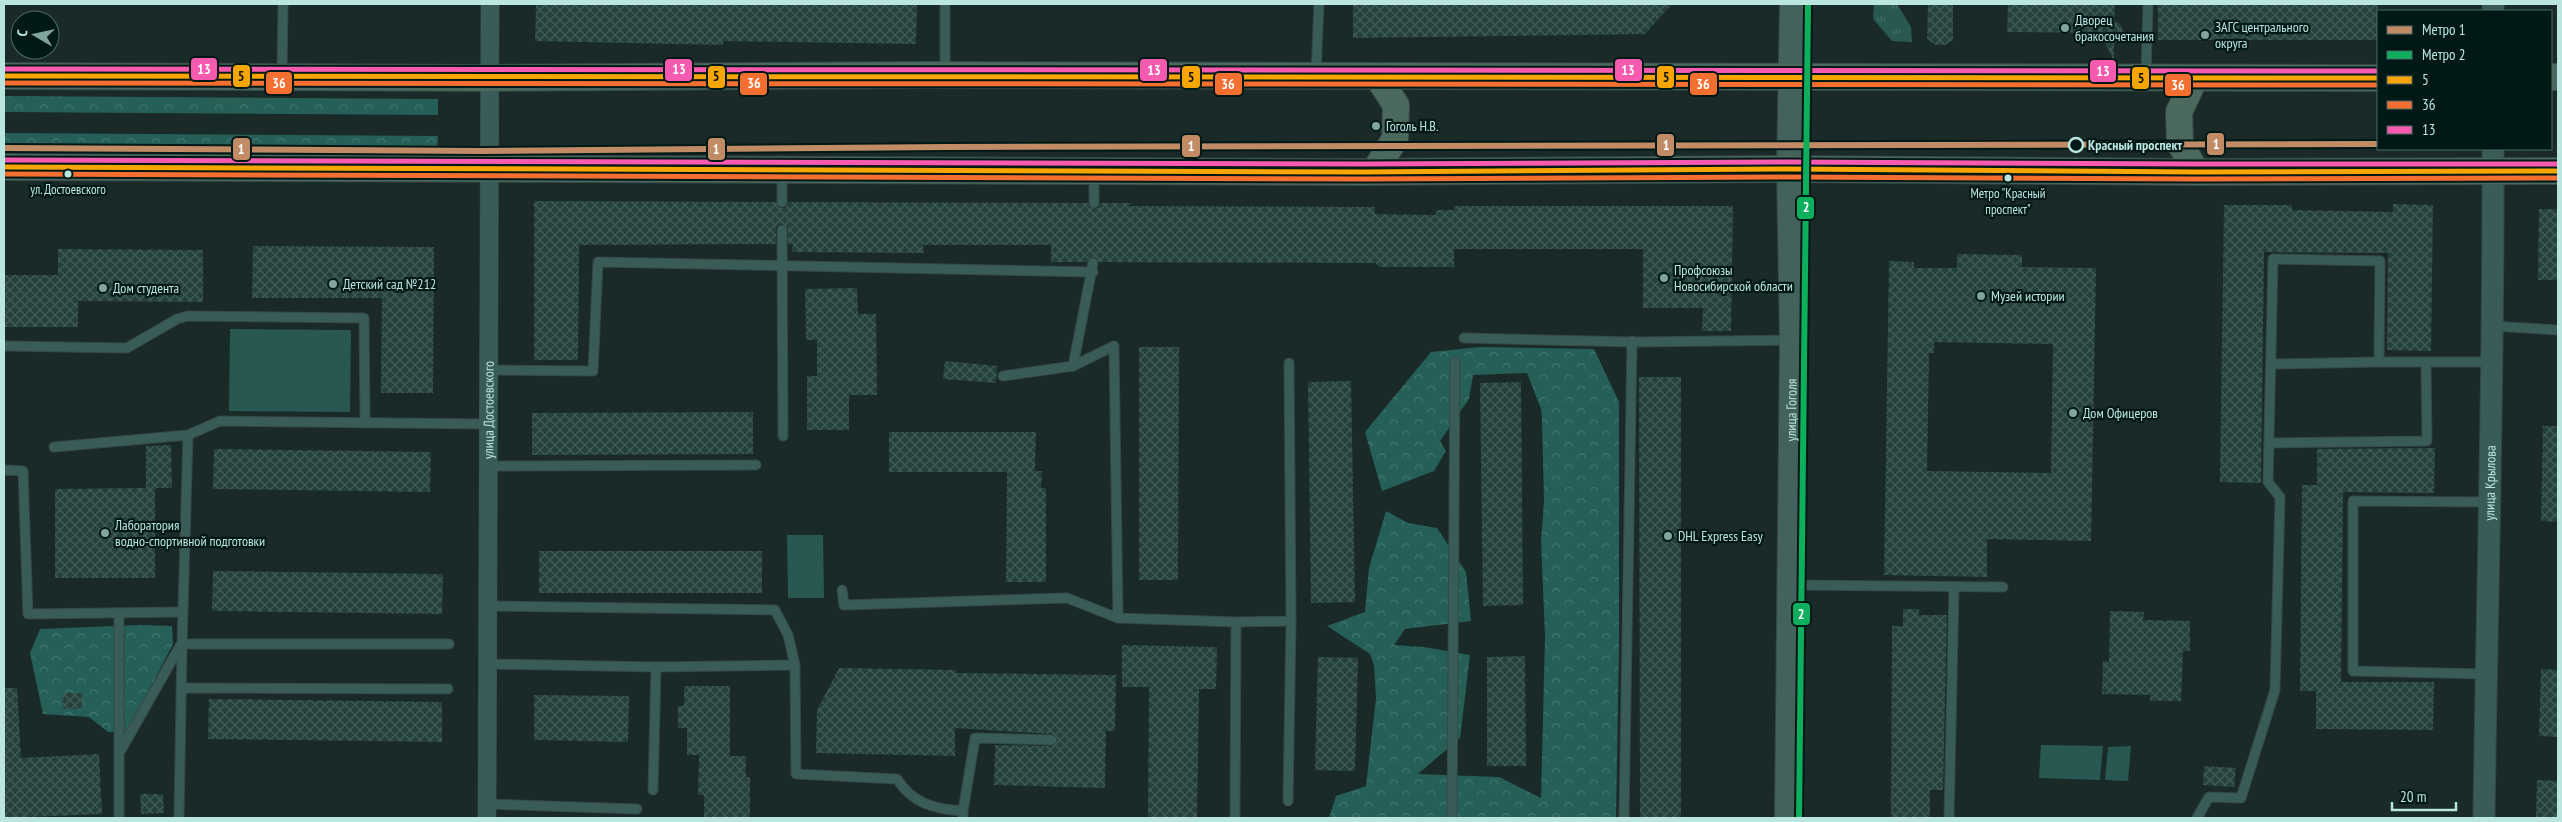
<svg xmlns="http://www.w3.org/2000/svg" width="2562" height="822" font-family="'PT Sans Narrow',sans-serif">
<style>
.grass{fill:url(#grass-tufts)}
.forest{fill:url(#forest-crowns)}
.park{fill:#295852}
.building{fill:url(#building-cross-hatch);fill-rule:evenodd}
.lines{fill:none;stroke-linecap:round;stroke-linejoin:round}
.service-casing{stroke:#354846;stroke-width:11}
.minor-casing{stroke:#354846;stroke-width:19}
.tertiary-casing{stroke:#354846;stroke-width:23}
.secondary-casing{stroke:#354846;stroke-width:26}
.primary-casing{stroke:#354846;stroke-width:28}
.service{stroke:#395c58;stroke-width:9}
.minor{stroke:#395c58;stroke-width:18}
.tertiary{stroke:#395c58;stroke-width:21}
.secondary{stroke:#43625b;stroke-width:24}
.primary{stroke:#4c695e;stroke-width:26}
.bus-1-casing{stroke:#001816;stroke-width:9}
.bus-2-casing{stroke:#001816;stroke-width:9}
.bus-3-casing{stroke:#001816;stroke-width:9}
.bus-1{stroke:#f7a600;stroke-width:5}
.bus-2{stroke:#f46f30;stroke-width:5}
.bus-3{stroke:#f75aaf;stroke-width:5}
.metro-1-casing{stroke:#001816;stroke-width:10}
.metro-2-casing{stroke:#001816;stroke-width:10}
.metro-1{stroke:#c18c65;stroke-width:6}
.metro-2{stroke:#0daf5c;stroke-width:6}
.poi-dot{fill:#82a49f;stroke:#001816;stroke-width:2}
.stop-dot{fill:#001816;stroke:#bae6df;stroke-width:2.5}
.bus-dot{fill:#bae6df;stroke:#001816;stroke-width:2}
.labels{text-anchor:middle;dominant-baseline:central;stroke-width:4.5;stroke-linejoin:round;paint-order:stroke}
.bus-label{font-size:13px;fill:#bae6df;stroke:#001816}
.poi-label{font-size:14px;fill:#bae6df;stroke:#001816;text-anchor:start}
.stop-label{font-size:14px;font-weight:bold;fill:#bae6df;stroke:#001816;text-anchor:start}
.street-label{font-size:14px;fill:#bae6df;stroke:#001816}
.line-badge{stroke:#001816;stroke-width:2}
.badge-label{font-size:14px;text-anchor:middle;font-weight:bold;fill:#fff}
.pale-badge-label{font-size:14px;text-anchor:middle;font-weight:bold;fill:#111}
</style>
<defs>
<pattern id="grass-tufts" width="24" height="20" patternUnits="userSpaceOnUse" patternTransform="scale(1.25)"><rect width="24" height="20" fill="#295852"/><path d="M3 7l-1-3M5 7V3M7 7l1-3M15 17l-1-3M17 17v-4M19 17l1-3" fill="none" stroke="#46706a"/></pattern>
<pattern id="forest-crowns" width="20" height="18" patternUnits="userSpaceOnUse" patternTransform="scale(1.25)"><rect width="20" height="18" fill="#255f58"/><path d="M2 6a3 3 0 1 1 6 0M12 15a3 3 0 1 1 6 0" fill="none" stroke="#437670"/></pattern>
<pattern id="building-cross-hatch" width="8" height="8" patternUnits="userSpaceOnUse" patternTransform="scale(1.25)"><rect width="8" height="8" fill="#25413b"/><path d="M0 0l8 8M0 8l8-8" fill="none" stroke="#435c57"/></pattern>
</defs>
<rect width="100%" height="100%" fill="#192a28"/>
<polygon class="grass" points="1874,4 1897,4 1911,27 1912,42 1892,41 1873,19"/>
<g class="forest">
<polygon points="4,96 438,99 438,115 4,112"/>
<polygon points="4,133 438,136 437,153 4,150"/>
<polygon points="1480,347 1594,349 1619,402 1619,645 1616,818 1329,818 1336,796 1366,786 1376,698 1374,665 1370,654 1327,626 1365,612 1369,568 1386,511 1408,523 1437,528 1466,572 1471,621 1405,629 1394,645 1424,647 1470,655 1460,738 1418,774 1499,777 1541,798 1545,636 1541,542 1544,501 1542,421 1541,409 1527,373 1473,375 1469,399 1440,441 1446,451 1434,471 1382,491 1365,432 1431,352"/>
<polygon points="138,625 172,626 173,644 127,733 108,732 89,717 43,714 30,653 40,629"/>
</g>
<g class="park">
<polygon points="230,329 351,330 350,412 229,411"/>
<polygon points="787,535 823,535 824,598 788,598"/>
<polygon points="2041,745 2103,746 2100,780 2039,778"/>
<polygon points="2131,746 2128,781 2105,780 2108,747"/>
</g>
<g class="building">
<polygon points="536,4 917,4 916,44 723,41 723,45 535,41"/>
<polygon points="1353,4 1672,4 1645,34 1353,38"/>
<polygon points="1928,4 1953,4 1953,40 1945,45 1936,45 1927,39"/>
<polygon points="2008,4 2115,4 2114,21 2120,24 2124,32 2120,41 2114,43 2114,62 2101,33 2007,32"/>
<rect x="2158" y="4" width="220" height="36"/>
<polygon points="534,201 776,202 782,208 786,207 788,202 1088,203 1094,209 1098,208 1100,203 1133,203 1128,206 1375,207 1375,214 1436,215 1436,210 1454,210 1454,206 1733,206 1731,331 1702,331 1703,308 1643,308 1643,249 1454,249 1454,267 1380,267 1375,263 1099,262 1094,257 1089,259 1087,262 1051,262 1051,245 923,245 924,253 792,252 793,244 788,244 788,227 781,224 776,227 776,244 579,245 578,360 534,360"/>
<polygon points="2393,204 2433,205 2431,351 2387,350 2388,253 2264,252 2261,483 2220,482 2224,205 2292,205 2292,210 2393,212"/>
<polygon points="2539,209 2558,209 2558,280 2538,280"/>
<polygon points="253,246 434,247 433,393 381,393 382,298 252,298"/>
<polygon points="58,249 203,250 203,302 78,301 78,327 4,327 4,275 58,275"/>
<path d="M1957 254 2022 255V267L2096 268 2091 541 1987 539V577L1884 575 1889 261 1914 262V268H1957ZM1934 342 2053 344 2051 473 1927 471 1929 353H1934Z"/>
<polygon points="857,288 858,314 876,314 877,395 849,395 849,430 807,430 807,376 817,376 817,340 806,340 805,289"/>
<polygon points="1139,347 1179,347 1178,580 1139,580"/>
<polygon points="945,361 997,366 996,383 943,379"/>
<polygon points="1639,377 1681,377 1681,818 1640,818"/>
<polygon points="1351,381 1355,602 1311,603 1308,382"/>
<polygon points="1521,382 1523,605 1483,606 1480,383"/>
<polygon points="753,412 753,454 532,455 532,413"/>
<polygon points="2543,426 2558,426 2558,522 2541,521"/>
<polygon points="889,432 1036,432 1035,471 1042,471 1041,488 1046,488 1046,582 1006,582 1007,472 889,472"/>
<polygon points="171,445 172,488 155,488 155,578 55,578 55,489 146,488 146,446"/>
<polygon points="2435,448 2434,493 2343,492 2341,682 2434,682 2433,730 2316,729 2316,691 2300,691 2302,485 2317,485 2317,449"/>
<polygon points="214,449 431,452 430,492 213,489"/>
<rect x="539" y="551" width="223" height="42"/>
<polygon points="213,571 443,574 442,614 212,611"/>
<polygon points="1903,609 1919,609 1919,615 1947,615 1943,790 1930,790 1930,818 1891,818 1892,626 1903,626"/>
<polygon points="2110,611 2144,612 2143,620 2190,621 2190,651 2183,651 2181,701 2150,701 2150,695 2102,694 2103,661 2109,662"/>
<polygon points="1122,645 1217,647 1216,689 1199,689 1197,818 1148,818 1149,687 1122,687"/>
<polygon points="1525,656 1526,766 1487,766 1487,657"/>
<polygon points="1318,657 1358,658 1355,771 1315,770"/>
<polygon points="839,668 956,670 956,673 1116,675 1115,731 1106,731 1105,788 994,785 995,745 1052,746 1058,740 1052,734 955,728 955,756 816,753 817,710"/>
<polygon points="2541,669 2558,670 2558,737 2539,736"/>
<polygon points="684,686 730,686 730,756 746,756 746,777 750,777 750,818 704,818 704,795 698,795 699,755 687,755 687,728 678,728 678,706 684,706"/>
<polygon points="4,688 17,688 21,758 99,754 102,814 4,818"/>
<rect x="63" y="693" width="19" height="16"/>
<polygon points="534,695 629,696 628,742 534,740"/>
<polygon points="209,699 442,702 442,742 208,739"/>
<polygon points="2204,766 2236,768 2234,787 2203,785"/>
<polygon points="2537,780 2558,781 2558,818 2536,818"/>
<polygon points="140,794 163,794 164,813 141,814"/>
</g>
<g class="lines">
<g class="service-casing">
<g id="service">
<polyline points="945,72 945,4"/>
<polyline points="1316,73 1319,4"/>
<polyline points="2146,74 2148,4"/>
<polyline points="282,75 283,4"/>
<polyline points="782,202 782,173"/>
<polyline points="1094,203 1094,174"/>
<polyline points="782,230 783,436"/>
<polyline points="2492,326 2558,330"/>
<polyline points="1464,338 1634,342 1792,340"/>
<polyline points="4,346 127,348 177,319 188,316 364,318 365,423"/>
<polyline points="2271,364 2379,362"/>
<polyline points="1073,366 1114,346 1118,618 1236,622 1235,818"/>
<polyline points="489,370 593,371 598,262 1093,272"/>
<polyline points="1003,376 1073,366 1093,263"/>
<polyline points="188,435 220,421 488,424"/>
<polyline points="2269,443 2427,441 2426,363"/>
<polyline points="54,447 188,435 182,644 449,644"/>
<polyline points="489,466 756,465"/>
<polyline points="4,470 23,471 28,614 182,612"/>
<polyline points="1790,585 2003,587"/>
<polyline points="842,590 844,605 1067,598 1118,618"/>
<path d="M488 606 775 610 788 635 795 665 796 774 897 779C913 804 935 809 963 811V818"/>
<polyline points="1236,622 1291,621 1289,363"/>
<polyline points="487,664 656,667 795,665"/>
<polyline points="2485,674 2353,671 2353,501 2489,502"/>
<polyline points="181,688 448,689"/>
<polyline points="121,750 180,646"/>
<polyline points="653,790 656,667"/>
<polyline points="1288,801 1291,621"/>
<polyline points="487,804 637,809"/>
<polyline points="963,811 975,738 1052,740"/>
<polyline points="119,818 119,613"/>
<polyline points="179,818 182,644"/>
<polyline points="1452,818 1455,362"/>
<polyline points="1624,818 1632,341"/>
<polyline points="1949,818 1954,587"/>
<polyline points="2197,818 2209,797 2241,798 2275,690 2280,497 2268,482 2273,259 2380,261 2379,362 2492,362"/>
</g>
</g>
<g class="minor-casing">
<g id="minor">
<path id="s1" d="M487 818 490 4"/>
</g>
</g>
<g class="tertiary-casing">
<g id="tertiary">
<polyline points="2493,11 2493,4"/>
<path id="s2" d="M2484 818C2487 595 2494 372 2493 149"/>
</g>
</g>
<g class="secondary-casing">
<g id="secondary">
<path id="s3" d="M1787 818 1792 340 1789 169 1792 4"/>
</g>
</g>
<g class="primary-casing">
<g id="primary">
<polyline points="4,76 489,78 923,75 2378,78"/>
<polyline points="2551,77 2558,77"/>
<polyline points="2195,78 2179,112 2180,143 2196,172"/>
<polyline points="4,167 1364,172 1789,169 2196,172 2558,171"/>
<polyline points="1374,172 1395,139 1396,105 1377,76"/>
</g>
</g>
<use href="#service" class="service"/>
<use href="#minor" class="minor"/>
<use href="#tertiary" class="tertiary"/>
<use href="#secondary" class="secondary"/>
<use href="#primary" class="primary"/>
<g class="bus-1-casing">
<g id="bus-1">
<polyline points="4,76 2378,78"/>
<polyline points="4,167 1364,172 1789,169 2196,172 2558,171"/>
</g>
</g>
<g class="bus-2-casing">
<g id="bus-2">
<polyline points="4,83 2378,85"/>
<polyline points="4,174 1364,179 1789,177 2196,179 2558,178"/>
</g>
</g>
<g class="bus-3-casing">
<g id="bus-3">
<polyline points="4,69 2378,71"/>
<polyline points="4,160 1364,164 1789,162 2196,164 2558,164"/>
</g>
</g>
<use href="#bus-1" class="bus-1"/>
<use href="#bus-2" class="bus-2"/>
<use href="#bus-3" class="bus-3"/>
<g class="metro-1-casing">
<polyline id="metro-1" points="4,148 483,151 946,147 2378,144"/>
</g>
<g class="metro-2-casing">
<polyline id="metro-2" points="1799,818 1808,4"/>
</g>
<use href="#metro-1" class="metro-1"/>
<use href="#metro-2" class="metro-2"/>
</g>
<g class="poi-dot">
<circle cx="2065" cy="28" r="5"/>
<circle cx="2205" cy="35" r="5"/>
<circle cx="1376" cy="126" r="5"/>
<circle cx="1664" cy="278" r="5"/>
<circle cx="333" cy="284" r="5"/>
<circle cx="103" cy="288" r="5"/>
<circle cx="1981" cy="296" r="5"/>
<circle cx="2073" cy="413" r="5"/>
<circle cx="105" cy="533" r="5"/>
<circle cx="1668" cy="536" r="5"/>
</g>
<circle class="stop-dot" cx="2076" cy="145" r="7"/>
<g class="bus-dot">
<circle cx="68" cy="174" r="4.5"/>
<circle cx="2008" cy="178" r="4.5"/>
</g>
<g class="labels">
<g class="bus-label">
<text x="68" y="189">ул. Достоевского</text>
<text x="2008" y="193">Метро "Красный<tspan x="2008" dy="16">проспект"</tspan></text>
</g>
<g class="poi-label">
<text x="2075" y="20">Дворец<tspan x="2075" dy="16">бракосочетания</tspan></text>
<text x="2215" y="27">ЗАГС центрального<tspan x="2215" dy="16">округа</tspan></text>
<text x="1386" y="126">Гоголь Н.В.</text>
<text x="1674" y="270">Профсоюзы<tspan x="1674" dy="16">Новосибирской области</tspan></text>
<text x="343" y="284">Детский сад №212</text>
<text x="113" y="288">Дом студента</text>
<text x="1991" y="296">Музей истории</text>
<text x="2083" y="413">Дом Офицеров</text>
<text x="115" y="525">Лаборатория<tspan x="115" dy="16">водно-спортивной подготовки</tspan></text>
<text x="1678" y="536">DHL Express Easy</text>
</g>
<g class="stop-label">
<text x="2088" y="145">Красный проспект</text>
</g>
<g class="street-label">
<text stroke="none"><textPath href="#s1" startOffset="408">улица Достоевского</textPath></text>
<text stroke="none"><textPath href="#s3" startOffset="408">улица Гоголя</textPath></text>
<text stroke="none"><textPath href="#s2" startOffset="335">улица Крылова</textPath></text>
</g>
</g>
<g class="line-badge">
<rect x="190" y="57" width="28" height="24" rx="5" fill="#f75aaf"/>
<rect x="664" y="58" width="29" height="24" rx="5" fill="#f75aaf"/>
<rect x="1139" y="58" width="29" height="24" rx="5" fill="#f75aaf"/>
<rect x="1614" y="58" width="29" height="24" rx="5" fill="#f75aaf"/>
<rect x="2089" y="59" width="28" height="24" rx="5" fill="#f75aaf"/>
<rect x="232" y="64" width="19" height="24" rx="5" fill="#f7a600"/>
<rect x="707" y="65" width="19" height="24" rx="5" fill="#f7a600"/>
<rect x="1181" y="65" width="20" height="24" rx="5" fill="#f7a600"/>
<rect x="1656" y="65" width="19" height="24" rx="5" fill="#f7a600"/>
<rect x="2131" y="66" width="19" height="24" rx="5" fill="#f7a600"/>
<rect x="265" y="71" width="28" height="24" rx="5" fill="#f46f30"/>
<rect x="739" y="72" width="29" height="24" rx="5" fill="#f46f30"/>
<rect x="1214" y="72" width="29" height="24" rx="5" fill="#f46f30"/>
<rect x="1689" y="72" width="29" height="24" rx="5" fill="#f46f30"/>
<rect x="2164" y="73" width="28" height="24" rx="5" fill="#f46f30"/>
<rect x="2206" y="132" width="19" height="24" rx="5" fill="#c18c65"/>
<rect x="1656" y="133" width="19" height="24" rx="5" fill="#c18c65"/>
<rect x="1181" y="134" width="20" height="24" rx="5" fill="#c18c65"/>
<rect x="707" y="137" width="19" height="24" rx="5" fill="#c18c65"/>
<rect x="232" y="137" width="19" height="24" rx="5" fill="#c18c65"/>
<rect x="1796" y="196" width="19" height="24" rx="5" fill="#0daf5c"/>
<rect x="1792" y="602" width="19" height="24" rx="5" fill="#0daf5c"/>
</g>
<g class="badge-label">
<text x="204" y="74">13</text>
<text x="679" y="74">13</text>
<text x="1154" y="75">13</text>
<text x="1628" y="75">13</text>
<text x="2103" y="76">13</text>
<text x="279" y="88">36</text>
<text x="754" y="88">36</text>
<text x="1228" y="89">36</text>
<text x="1703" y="89">36</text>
<text x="2178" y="90">36</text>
<text x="2216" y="149">1</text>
<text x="1666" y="150">1</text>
<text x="1191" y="151">1</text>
<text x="716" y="154">1</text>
<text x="241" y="154">1</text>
<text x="1806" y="212">2</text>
<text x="1801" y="619">2</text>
</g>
<g class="pale-badge-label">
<text x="241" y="81">5</text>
<text x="716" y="81">5</text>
<text x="1191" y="82">5</text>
<text x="1666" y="82">5</text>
<text x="2141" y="83">5</text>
</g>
<rect width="2562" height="822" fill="none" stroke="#bae6df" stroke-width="10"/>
<rect x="2377" y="10" width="175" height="140" fill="#001816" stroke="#4a6a66"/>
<rect x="2387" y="26" width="25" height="8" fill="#c18c65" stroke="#4a6a66"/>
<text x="2422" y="35" font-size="15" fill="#bae6df">Метро 1</text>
<rect x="2387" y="51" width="25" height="8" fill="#0daf5c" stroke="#4a6a66"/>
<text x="2422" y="60" font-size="15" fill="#bae6df">Метро 2</text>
<rect x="2387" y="76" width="25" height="8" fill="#f7a600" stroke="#4a6a66"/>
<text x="2422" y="85" font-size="15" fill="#bae6df">5</text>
<rect x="2387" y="101" width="25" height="8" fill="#f46f30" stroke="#4a6a66"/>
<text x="2422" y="110" font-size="15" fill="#bae6df">36</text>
<rect x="2387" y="126" width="25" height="8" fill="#f75aaf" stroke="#4a6a66"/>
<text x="2422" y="135" font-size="15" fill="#bae6df">13</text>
<g transform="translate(35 35) rotate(279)"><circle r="24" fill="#001816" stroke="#4a6a66"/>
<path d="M0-4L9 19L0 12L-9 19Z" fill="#82a49f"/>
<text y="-8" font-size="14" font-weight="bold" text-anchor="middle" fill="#bae6df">С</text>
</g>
<path d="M2392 802v8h64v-8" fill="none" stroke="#bae6df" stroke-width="2.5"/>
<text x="2400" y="802" font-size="15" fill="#bae6df" stroke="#001816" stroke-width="4" paint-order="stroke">20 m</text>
</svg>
